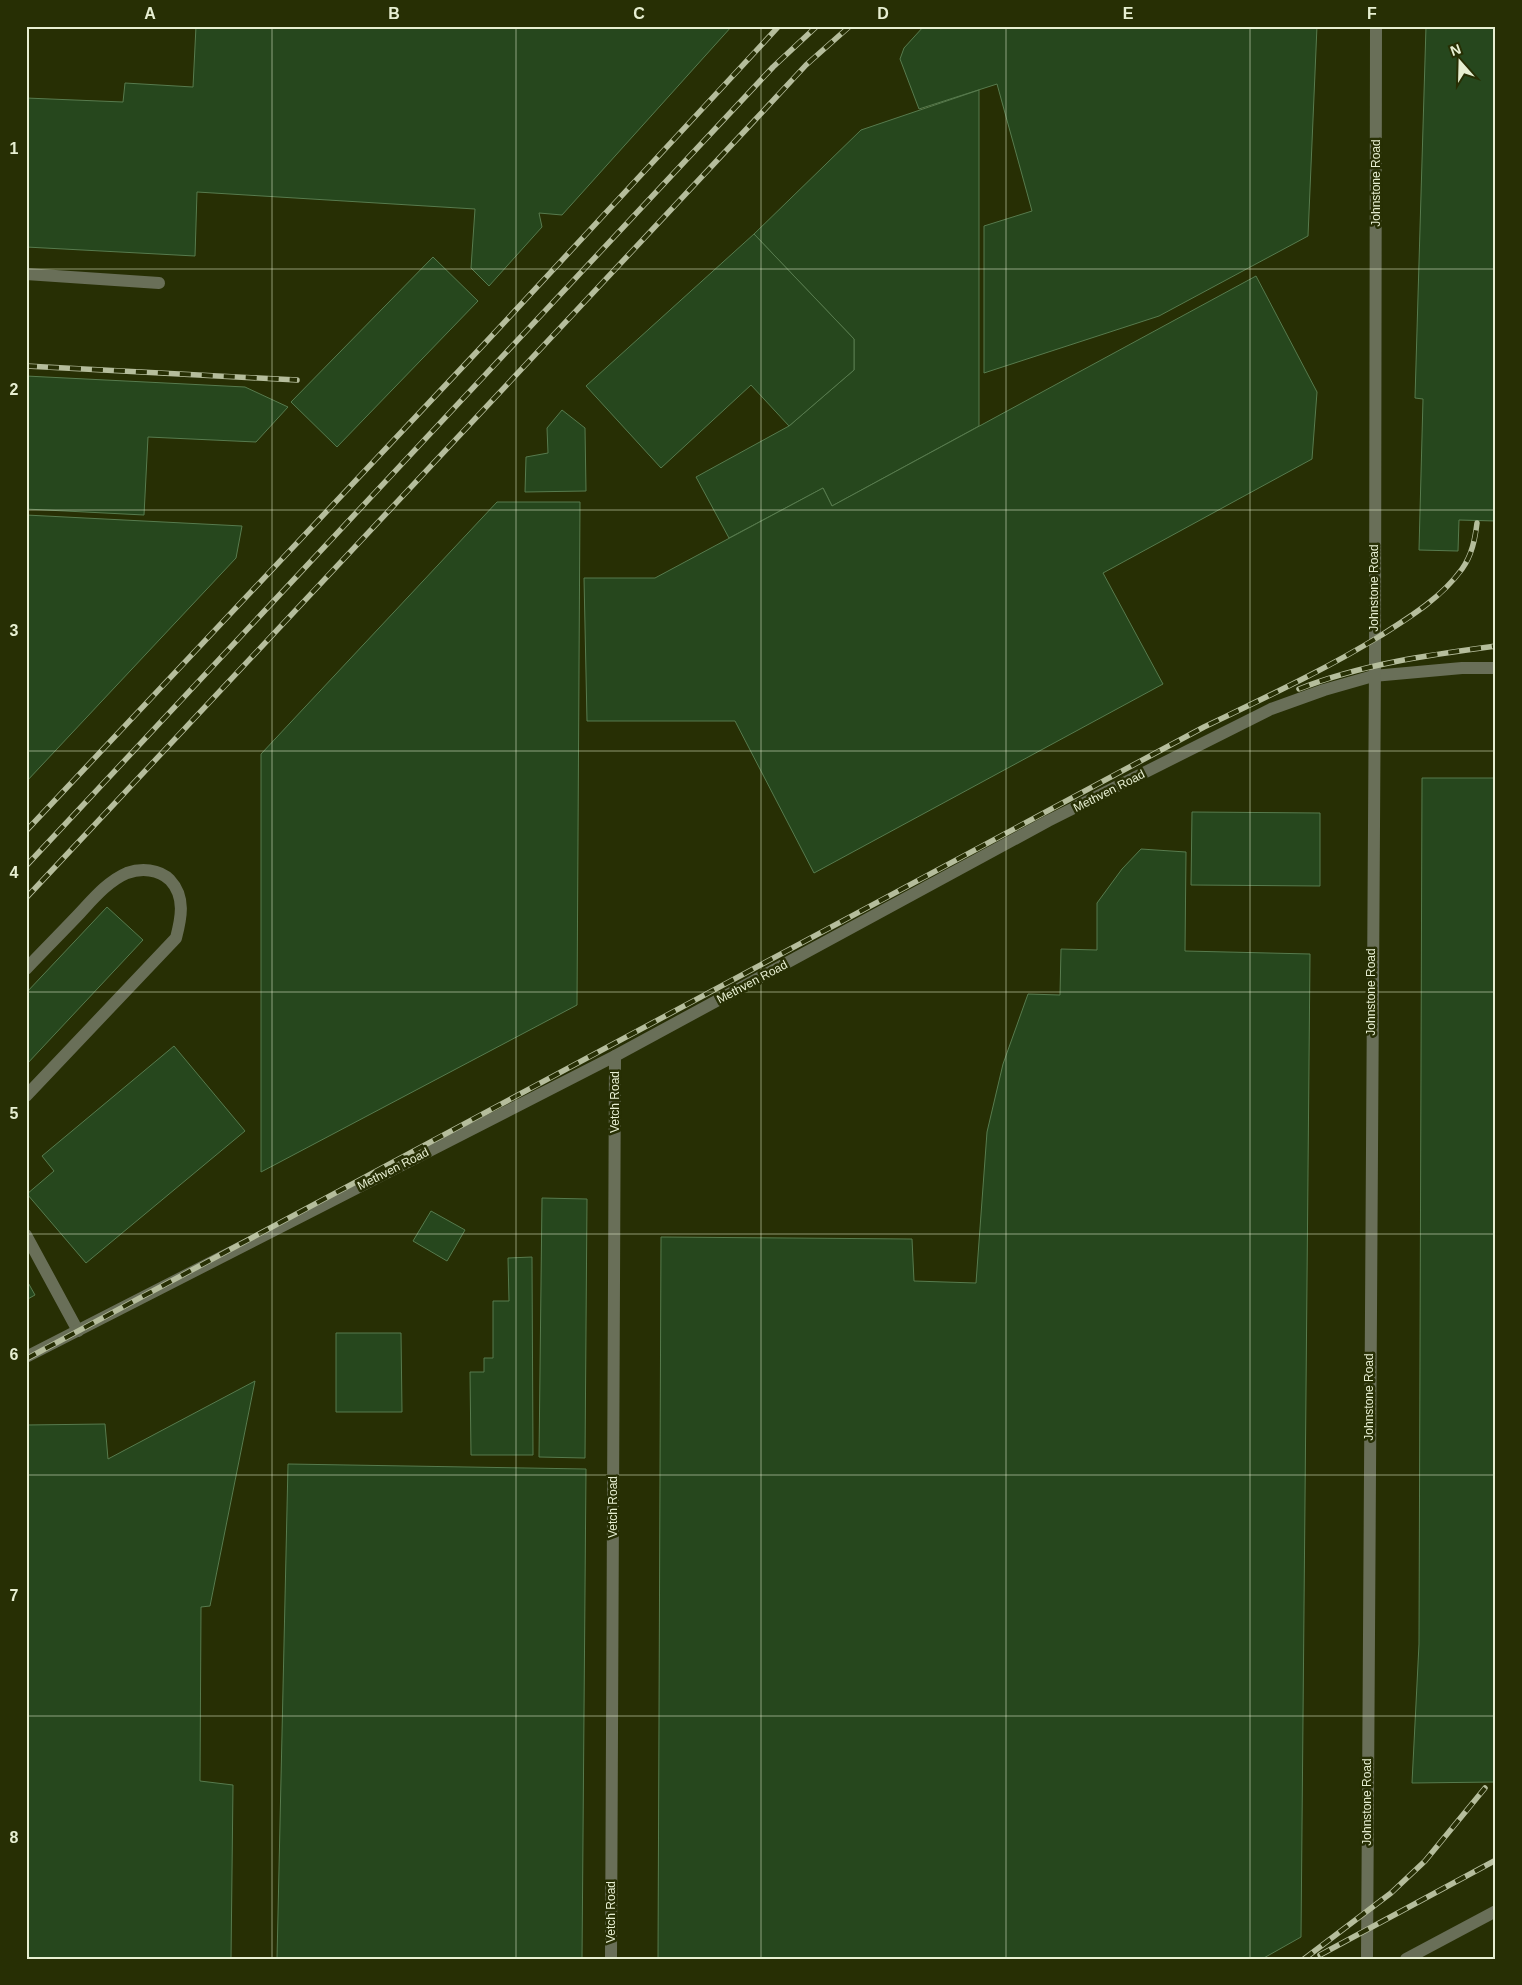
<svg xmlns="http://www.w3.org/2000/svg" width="1522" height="1985" font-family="Helvetica,sans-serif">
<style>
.building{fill:#26471d;stroke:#577b4e}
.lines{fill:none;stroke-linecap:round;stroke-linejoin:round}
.service{stroke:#696f58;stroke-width:12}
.minor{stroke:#696f58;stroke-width:12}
.rail-casing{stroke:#b5bd9c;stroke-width:5.5}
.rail{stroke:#272f04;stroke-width:4;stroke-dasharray:11;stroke-linecap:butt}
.grid{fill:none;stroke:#e7efd2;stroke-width:1;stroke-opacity:0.55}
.labels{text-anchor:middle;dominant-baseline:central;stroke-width:5;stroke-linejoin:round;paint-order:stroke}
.street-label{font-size:12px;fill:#e7efd2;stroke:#272f04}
.neatline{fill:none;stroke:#e7efd2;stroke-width:2}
.grid-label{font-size:16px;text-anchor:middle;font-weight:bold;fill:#e7efd2}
</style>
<rect width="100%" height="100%" fill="#272f04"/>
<g class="building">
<polygon points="196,26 732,26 562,215 539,213 542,227 489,286 471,268 475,209 197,192 195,256 26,247 26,98 123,102 125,83 193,87"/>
<polygon points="924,26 1317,26 1308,236 1159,316 984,373 984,226 1032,211 997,84 919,109 900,59 904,48"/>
<polygon points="1426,26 1496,26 1496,521 1459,520 1458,551 1419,550 1423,399 1415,398"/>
<polygon points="979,90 979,426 832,506 823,488 729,538 696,477 789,426 854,370 854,339 754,234 861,130"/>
<polygon points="754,234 854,339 854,370 789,426 751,385 661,468 586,386"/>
<polygon points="433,257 478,301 337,447 291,402"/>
<polygon points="1256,276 1317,392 1312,459 1103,573 1163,684 814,873 735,721 587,721 584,578 655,578 823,488 832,506"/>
<polygon points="26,376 245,387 288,407 256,442 148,437 144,515 26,509"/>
<polygon points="562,410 585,428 586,491 525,492 526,457 548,453 547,428"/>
<polygon points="497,502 580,502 577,1005 261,1172 261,754"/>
<polygon points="26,515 242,526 236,558 26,782"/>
<polygon points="1422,778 1496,778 1496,1782 1412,1783 1419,1644"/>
<polygon points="1192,812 1320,813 1320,886 1191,885"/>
<polygon points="1141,849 1186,852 1185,951 1310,954 1301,1937 1262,1959 658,1959 661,1237 912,1239 914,1281 976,1283 987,1132 1003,1064 1028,994 1060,995 1061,949 1097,950 1097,903 1122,869"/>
<polygon points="107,907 143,940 26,1065 26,993"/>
<polygon points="174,1046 245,1131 86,1263 27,1194 54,1171 42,1156"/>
<polygon points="542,1198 587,1199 585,1458 539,1457"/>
<polygon points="431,1211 465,1230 447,1261 413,1241"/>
<polygon points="532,1257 533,1455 471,1455 470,1372 484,1372 484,1358 493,1358 493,1301 509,1301 508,1258"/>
<polygon points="26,1279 35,1295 26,1300"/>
<polygon points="336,1333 401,1333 402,1412 336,1412"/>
<polygon points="255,1381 210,1606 201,1607 200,1781 233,1785 231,1959 26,1959 26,1425 105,1424 108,1459"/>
<polygon points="288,1464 586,1469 582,1959 277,1959"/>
</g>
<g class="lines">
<g class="service">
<polyline points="26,274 159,283"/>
<path d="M26 969C44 950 62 932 80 913 93 899 108 881 127 873 141 868 159 869 170 880 186 897 181 919 176 938L26 1096"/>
<polyline points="26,1235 78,1331"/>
<polyline points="26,1357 615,1056 1048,821 1271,709 1324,690 1373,676 1462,668 1496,668"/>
<polyline points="611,1959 615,1056"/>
<polyline points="1406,1959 1496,1911"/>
</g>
<polyline class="minor" points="1367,1959 1375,665 1376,26"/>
<g class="rail-casing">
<g id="rail">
<polyline points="26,366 297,380"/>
<path d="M1299 689C1362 664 1429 655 1496 646"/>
<polyline points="26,831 487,341 779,26"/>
<polyline points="26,866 773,67 817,26"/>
<polyline points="26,898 754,121 806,65 850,26"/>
<path d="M26 1359 1204 727C1264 698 1323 671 1380 636 1410 617 1441 598 1462 569 1472 555 1475 539 1477 523"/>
<polyline points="1320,1955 1496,1860"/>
<polyline points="1304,1959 1391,1893 1425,1861 1485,1788"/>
</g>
</g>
<use href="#rail" class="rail"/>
</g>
<path class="grid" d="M272 26V1959M516 26V1959M761 26V1959M1006 26V1959M1250 26V1959M26 269H1496M26 510H1496M26 751H1496M26 992H1496M26 1234H1496M26 1475H1496M26 1716H1496"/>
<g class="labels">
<g class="street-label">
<text transform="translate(1376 183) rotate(-90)">Johnstone Road</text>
<text transform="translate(1374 588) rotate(-90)">Johnstone Road</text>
<text transform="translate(1109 791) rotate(-27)">Methven Road</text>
<text transform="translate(752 982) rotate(-28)">Methven Road</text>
<text transform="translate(1371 992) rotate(-90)">Johnstone Road</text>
<text transform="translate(615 1102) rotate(-90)">Vetch Road</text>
<text transform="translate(393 1169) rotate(-27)">Methven Road</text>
<text transform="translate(1369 1397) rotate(-90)">Johnstone Road</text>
<text transform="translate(613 1507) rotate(-90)">Vetch Road</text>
<text transform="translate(1367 1802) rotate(-90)">Johnstone Road</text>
<text transform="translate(611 1912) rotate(-90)">Vetch Road</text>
</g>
</g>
<rect width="1522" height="1985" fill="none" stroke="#272f04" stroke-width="55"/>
<g transform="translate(1460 62) rotate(340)" stroke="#272f04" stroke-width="4" paint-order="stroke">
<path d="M0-4L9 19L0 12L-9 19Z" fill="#e7efd2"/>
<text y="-8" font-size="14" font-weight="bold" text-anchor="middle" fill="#e7efd2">N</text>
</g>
<rect x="28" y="28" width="1466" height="1930" class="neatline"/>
<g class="grid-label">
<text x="150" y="19">A</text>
<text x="394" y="19">B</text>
<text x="639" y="19">C</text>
<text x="883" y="19">D</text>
<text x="1128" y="19">E</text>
<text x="1372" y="19">F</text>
<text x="14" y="154">1</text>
<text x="14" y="395">2</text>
<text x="14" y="636">3</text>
<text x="14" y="878">4</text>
<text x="14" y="1119">5</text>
<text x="14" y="1360">6</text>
<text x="14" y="1601">7</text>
<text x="14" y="1843">8</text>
</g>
</svg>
